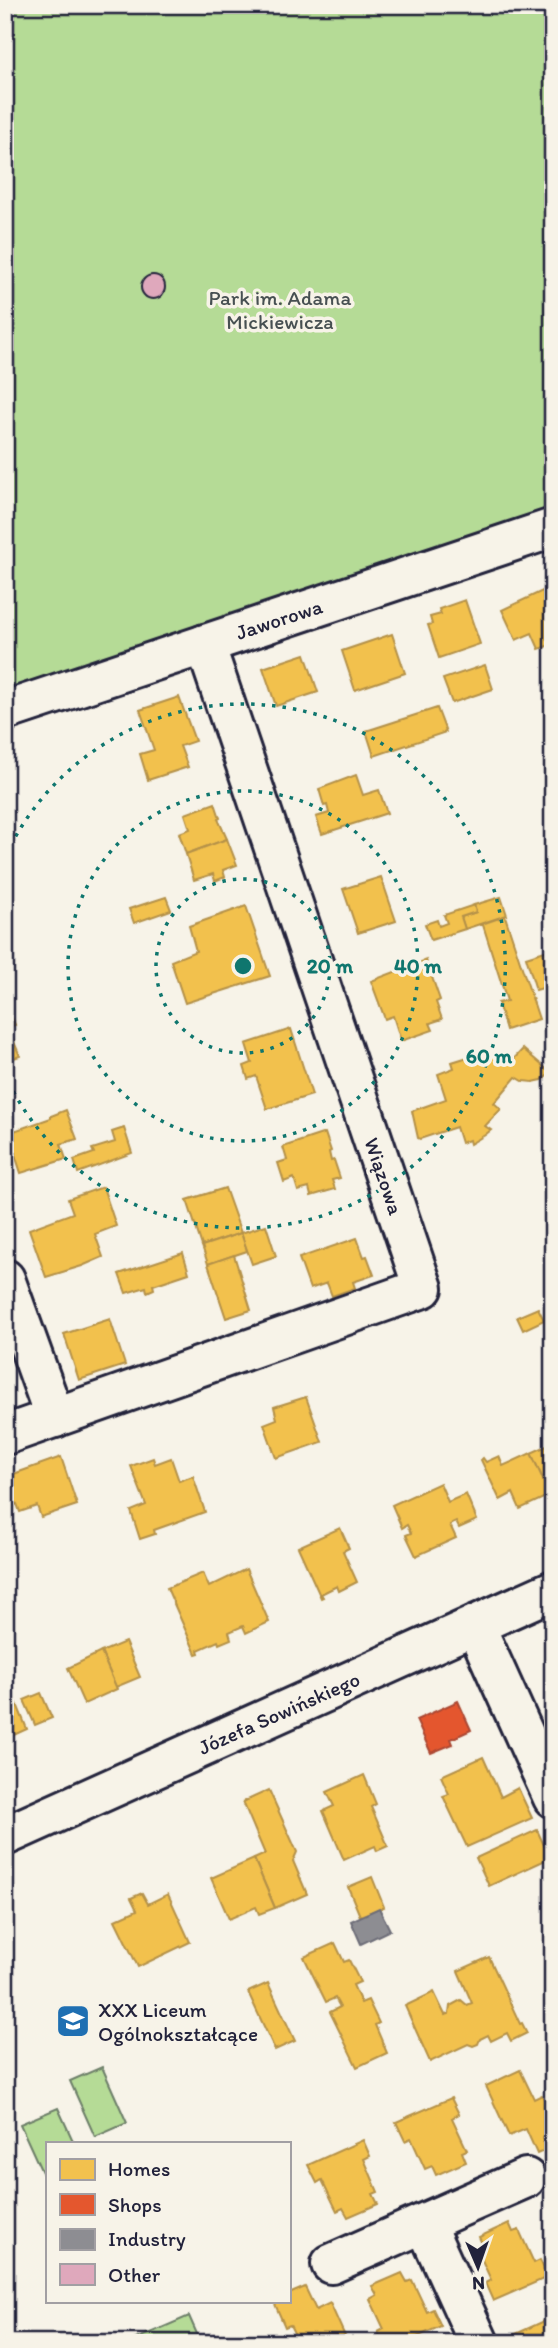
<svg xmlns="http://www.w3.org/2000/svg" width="558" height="2348" font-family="Itim,sans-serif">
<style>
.green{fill:#b5db96;stroke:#6c7e68;stroke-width:2}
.homes{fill:#f2c14e;stroke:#b49148;stroke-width:2}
.shops{fill:#e4572e;stroke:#aa4732;stroke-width:2}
.industry{fill:#8d8d92;stroke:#6d6d78;stroke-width:2}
.building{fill:#dfa8bc;stroke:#22223b;stroke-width:2}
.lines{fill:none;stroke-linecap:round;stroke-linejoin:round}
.minor-casing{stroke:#22223b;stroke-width:44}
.minor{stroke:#f7f3e8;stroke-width:38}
.ring{fill:none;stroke:#0f766e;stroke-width:3.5;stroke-dasharray:3.5 7}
.labels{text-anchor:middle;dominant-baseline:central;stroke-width:7;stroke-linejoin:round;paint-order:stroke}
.park-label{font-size:21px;fill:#475052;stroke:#f7f3e8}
.street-label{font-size:21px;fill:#22223b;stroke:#f7f3e8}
.poi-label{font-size:21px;fill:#22223b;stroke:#f7f3e8;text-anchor:start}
.centre{fill:#0f766e;stroke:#f7f3e8;stroke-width:3.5}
.ring-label{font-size:21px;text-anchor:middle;font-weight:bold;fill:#0f766e;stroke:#f7f3e8;stroke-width:7;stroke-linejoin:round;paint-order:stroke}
</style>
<rect width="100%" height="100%" fill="#f7f3e8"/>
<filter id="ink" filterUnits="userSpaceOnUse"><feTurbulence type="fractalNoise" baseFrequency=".0143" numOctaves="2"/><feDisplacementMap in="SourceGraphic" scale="14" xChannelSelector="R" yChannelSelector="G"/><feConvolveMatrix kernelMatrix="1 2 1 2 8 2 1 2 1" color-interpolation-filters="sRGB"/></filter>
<g filter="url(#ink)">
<g class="green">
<polygon points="5,5 553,5 553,511 5,691"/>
<polygon points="102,2067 127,2123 95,2137 70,2081"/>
<polygon points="58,2108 74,2143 47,2143 47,2180 46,2181 20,2124"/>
<polygon points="189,2316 201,2343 127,2343"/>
</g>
<g class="homes">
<polygon points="553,586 553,644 539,649 532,633 516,640 502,610"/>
<polygon points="465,600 480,644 439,658 428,625 432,624 430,617 441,614 439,609"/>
<polygon points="392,634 405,673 355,690 342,651"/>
<polygon points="305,654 318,692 276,706 263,668"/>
<polygon points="485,665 493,689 452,703 443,679"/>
<polygon points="179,697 195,741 180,746 188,767 148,780 140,754 154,750 140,710"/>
<polygon points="437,708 446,732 374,756 366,731"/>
<polygon points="356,775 363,795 379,790 387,813 322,834 316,817 329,813 327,805 324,806 319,789"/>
<polygon points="215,803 220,818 218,819 227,839 186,854 179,833 190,829 185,814"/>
<polygon points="227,839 237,865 223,870 225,877 215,881 213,874 194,880 186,854"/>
<polygon points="381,877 396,921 358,933 343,889"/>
<polygon points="166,897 171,910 134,923 129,909"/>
<polygon points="501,897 507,915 465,929 461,917 476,912 474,905"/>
<polygon points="474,905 476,912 461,917 465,929 431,940 425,924 437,920 439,926 447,923 444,915"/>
<polygon points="246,906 270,976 185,1003 171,961 196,951 189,926"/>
<polygon points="505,916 539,1019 506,1030 498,1003 507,1001 483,925 479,925"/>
<polygon points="551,949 553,985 536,990 526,957"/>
<polygon points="426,960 440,1000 436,1002 442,1019 430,1023 433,1030 401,1041 393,1016 385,1019 371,981"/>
<polygon points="10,1012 15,1025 9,1027 14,1042 5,1045 5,1013"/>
<polygon points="291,1029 312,1095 267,1109 256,1076 248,1079 244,1066 252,1063 246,1044"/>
<polygon points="14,1042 20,1056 5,1061 5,1045"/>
<polygon points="523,1049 551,1073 542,1080 533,1082 523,1081 516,1077 494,1103 501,1109 485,1126 491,1130 485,1135 470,1144 469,1140 461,1143 456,1127 420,1139 418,1138 412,1111 446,1099 438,1074 454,1068 452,1062 471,1056 473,1062 499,1053 510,1063"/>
<polygon points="66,1110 77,1139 61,1144 66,1159 21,1173 8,1133 51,1118 51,1116"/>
<polygon points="124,1128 132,1153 78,1173 74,1160 94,1153 92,1149 115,1142 112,1132"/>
<polygon points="325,1133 331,1151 329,1152 331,1161 334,1160 340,1178 332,1180 335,1189 311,1196 309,1188 298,1191 294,1178 284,1182 278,1163 287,1160 283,1147"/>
<polygon points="103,1187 116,1226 95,1234 103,1257 82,1266 46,1277 29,1229 73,1213 68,1199"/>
<polygon points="225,1188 241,1233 202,1246 187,1200"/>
<polygon points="266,1225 276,1256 252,1264 241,1233"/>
<polygon points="241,1233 247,1251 208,1264 202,1246"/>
<polygon points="357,1238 364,1257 367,1256 374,1275 353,1282 355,1288 332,1296 327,1283 310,1289 299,1258"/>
<polygon points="183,1253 189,1273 153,1285 154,1289 147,1292 146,1287 126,1293 119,1274"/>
<polygon points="234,1255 251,1310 226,1318 208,1264"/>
<polygon points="538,1308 544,1320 523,1330 517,1317"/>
<polygon points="110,1319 125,1365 79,1380 64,1334"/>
<polygon points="306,1397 322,1442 276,1458 264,1424 277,1419 274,1407"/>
<polygon points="553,1443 553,1494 550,1495 531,1453"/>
<polygon points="531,1453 550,1495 520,1509 513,1493 500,1500 481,1460 483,1458 486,1462 499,1456 503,1466"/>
<polygon points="61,1457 77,1505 41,1517 37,1506 20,1512 17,1504 15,1505 8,1484 10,1483 8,1476"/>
<polygon points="153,1458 155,1464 171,1458 179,1481 193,1476 205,1512 154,1530 155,1534 140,1539 131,1511 146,1505 131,1466"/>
<polygon points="440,1483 448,1502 466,1494 477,1520 459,1528 456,1522 450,1525 456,1538 416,1556 406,1535 411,1533 407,1525 402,1528 392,1505"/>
<polygon points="340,1528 349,1548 343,1551 357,1582 339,1591 337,1586 321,1594 323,1597 321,1598 298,1547"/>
<polygon points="246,1569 269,1622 246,1633 243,1626 229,1632 231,1639 219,1644 218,1641 198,1650 199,1653 196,1654 167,1588 203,1573 209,1587"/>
<polygon points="125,1642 140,1677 116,1687 101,1652"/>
<polygon points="101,1652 117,1689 84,1704 68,1668"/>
<polygon points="10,1687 27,1729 5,1739 5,1689"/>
<polygon points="41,1693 52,1718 35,1725 24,1700"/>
<polygon points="483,1757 501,1797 518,1788 532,1818 467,1847 443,1796 449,1794 441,1776"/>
<polygon points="364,1775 376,1804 371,1807 388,1846 377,1851 375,1846 344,1860 323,1811 334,1806 327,1792"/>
<polygon points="269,1790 297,1852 293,1861 307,1894 275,1908 254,1859 265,1854 243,1802"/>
<polygon points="537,1830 550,1858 489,1886 476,1858"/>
<polygon points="254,1859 275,1908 259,1914 256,1907 229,1919 211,1878"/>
<polygon points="372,1877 384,1907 360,1916 348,1887"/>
<polygon points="142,1893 148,1904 168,1894 190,1942 138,1967 115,1920 137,1910 131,1898"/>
<polygon points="335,1943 344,1962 349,1960 360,1982 353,1985 361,2003 368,2000 379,2023 375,2025 387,2053 357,2067 330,2012 340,2007 335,1998 326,2002 304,1957"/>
<polygon points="489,1957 520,2024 522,2023 527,2033 511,2041 507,2033 491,2041 488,2035 480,2039 478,2044 473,2046 468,2044 430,2062 405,2006 434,1992 445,2015 449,2014 450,2006 461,2000 467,2005 472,2003 458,1971"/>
<polygon points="268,1983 295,2041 275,2050 248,1992"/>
<polygon points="520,2070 534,2099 542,2095 553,2113 553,2147 537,2154 526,2129 509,2136 486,2086"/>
<polygon points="451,2098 459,2114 452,2118 467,2150 462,2152 466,2162 436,2175 432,2166 425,2169 411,2138 405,2141 396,2122"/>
<polygon points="363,2140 370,2156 364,2159 378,2192 373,2194 378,2204 348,2217 343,2208 337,2211 322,2180 317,2183 308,2165"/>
<polygon points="509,2223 513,2232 519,2230 534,2263 540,2260 548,2277 493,2301 485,2283 491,2280 477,2249 483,2246 479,2237"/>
<polygon points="402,2273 407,2282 412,2280 427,2312 433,2309 441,2326 404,2343 383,2343 378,2332 384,2329 370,2299 377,2295 372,2286"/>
<polygon points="305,2287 316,2310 330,2303 348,2343 311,2343 310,2341 299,2343 290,2325 285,2327 274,2302 289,2301 289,2294"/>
<polygon points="553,2317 553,2343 512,2343 509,2337"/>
</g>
<polygon class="shops" points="458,1701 471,1730 451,1739 453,1744 431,1753 416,1720"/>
<polygon class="industry" points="379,1908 390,1930 361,1944 351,1921"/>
<circle class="building" cx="153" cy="287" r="12"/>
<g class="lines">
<g class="minor-casing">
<g id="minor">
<polyline points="5,711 553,528"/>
<polyline points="5,1279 55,1418"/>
<polyline points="5,1435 423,1288 205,644"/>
<polyline points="475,1625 553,1798"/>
<polyline points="5,1836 553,1590"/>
<polyline points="425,2224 479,2343"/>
<polyline points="331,2264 526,2178"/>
</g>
</g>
<use href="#minor" class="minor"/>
</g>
</g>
<g class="ring">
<circle cx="243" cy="966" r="87"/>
<circle cx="243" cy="966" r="175"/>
<path d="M6 855A262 262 0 1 1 6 1077"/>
</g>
<defs>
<g id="school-square" transform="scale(1.75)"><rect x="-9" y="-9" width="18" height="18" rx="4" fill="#1f6fb2" stroke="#f7f3e8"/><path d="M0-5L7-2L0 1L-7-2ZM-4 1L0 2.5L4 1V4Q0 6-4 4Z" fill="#fff"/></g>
</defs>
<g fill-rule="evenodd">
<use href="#school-square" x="73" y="2021"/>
</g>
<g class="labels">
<g class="park-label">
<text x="280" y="297">Park im. Adama<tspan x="280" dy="24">Mickiewicza</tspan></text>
</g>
<g class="street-label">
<text transform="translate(279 619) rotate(-18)">Jaworowa</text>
<text transform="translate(384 1176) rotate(71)">Wiązowa</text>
<text transform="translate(279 1713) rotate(-24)">Józefa Sowińskiego</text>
</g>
<g class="poi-label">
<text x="98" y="2009">XXX Liceum<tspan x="98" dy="24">Ogólnokształcące</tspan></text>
</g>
</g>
<circle cx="243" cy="966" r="10" class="centre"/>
<g class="ring-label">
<text x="330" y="973">20 m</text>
<text x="418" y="973">40 m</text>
<text x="489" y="1063">60 m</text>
</g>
<rect width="558" height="2348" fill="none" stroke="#f7f3e8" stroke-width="28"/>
<rect x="14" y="14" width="530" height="2320" fill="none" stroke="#22223b" stroke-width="2.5" filter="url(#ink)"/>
<rect x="46" y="2142" width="245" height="161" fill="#f7f3e8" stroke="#a29fa3" stroke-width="2"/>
<rect x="60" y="2159" width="35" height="21" fill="#f2c14e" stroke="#a29fa3" stroke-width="2"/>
<text x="108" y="2176" font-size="21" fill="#22223b">Homes</text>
<rect x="60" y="2194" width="35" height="21" fill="#e4572e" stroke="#a29fa3" stroke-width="2"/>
<text x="108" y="2212" font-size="21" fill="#22223b">Shops</text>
<rect x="60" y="2229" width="35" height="21" fill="#8d8d92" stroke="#a29fa3" stroke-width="2"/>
<text x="108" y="2246" font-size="21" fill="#22223b">Industry</text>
<rect x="60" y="2264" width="35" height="21" fill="#dfa8bc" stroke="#a29fa3" stroke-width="2"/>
<text x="108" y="2282" font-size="21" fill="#22223b">Other</text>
<g transform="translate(478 2267) rotate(178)" stroke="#f7f3e8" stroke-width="5" paint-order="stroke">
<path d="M0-5L12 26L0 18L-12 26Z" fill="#22223b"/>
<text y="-10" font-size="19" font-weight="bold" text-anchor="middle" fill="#22223b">N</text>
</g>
</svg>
